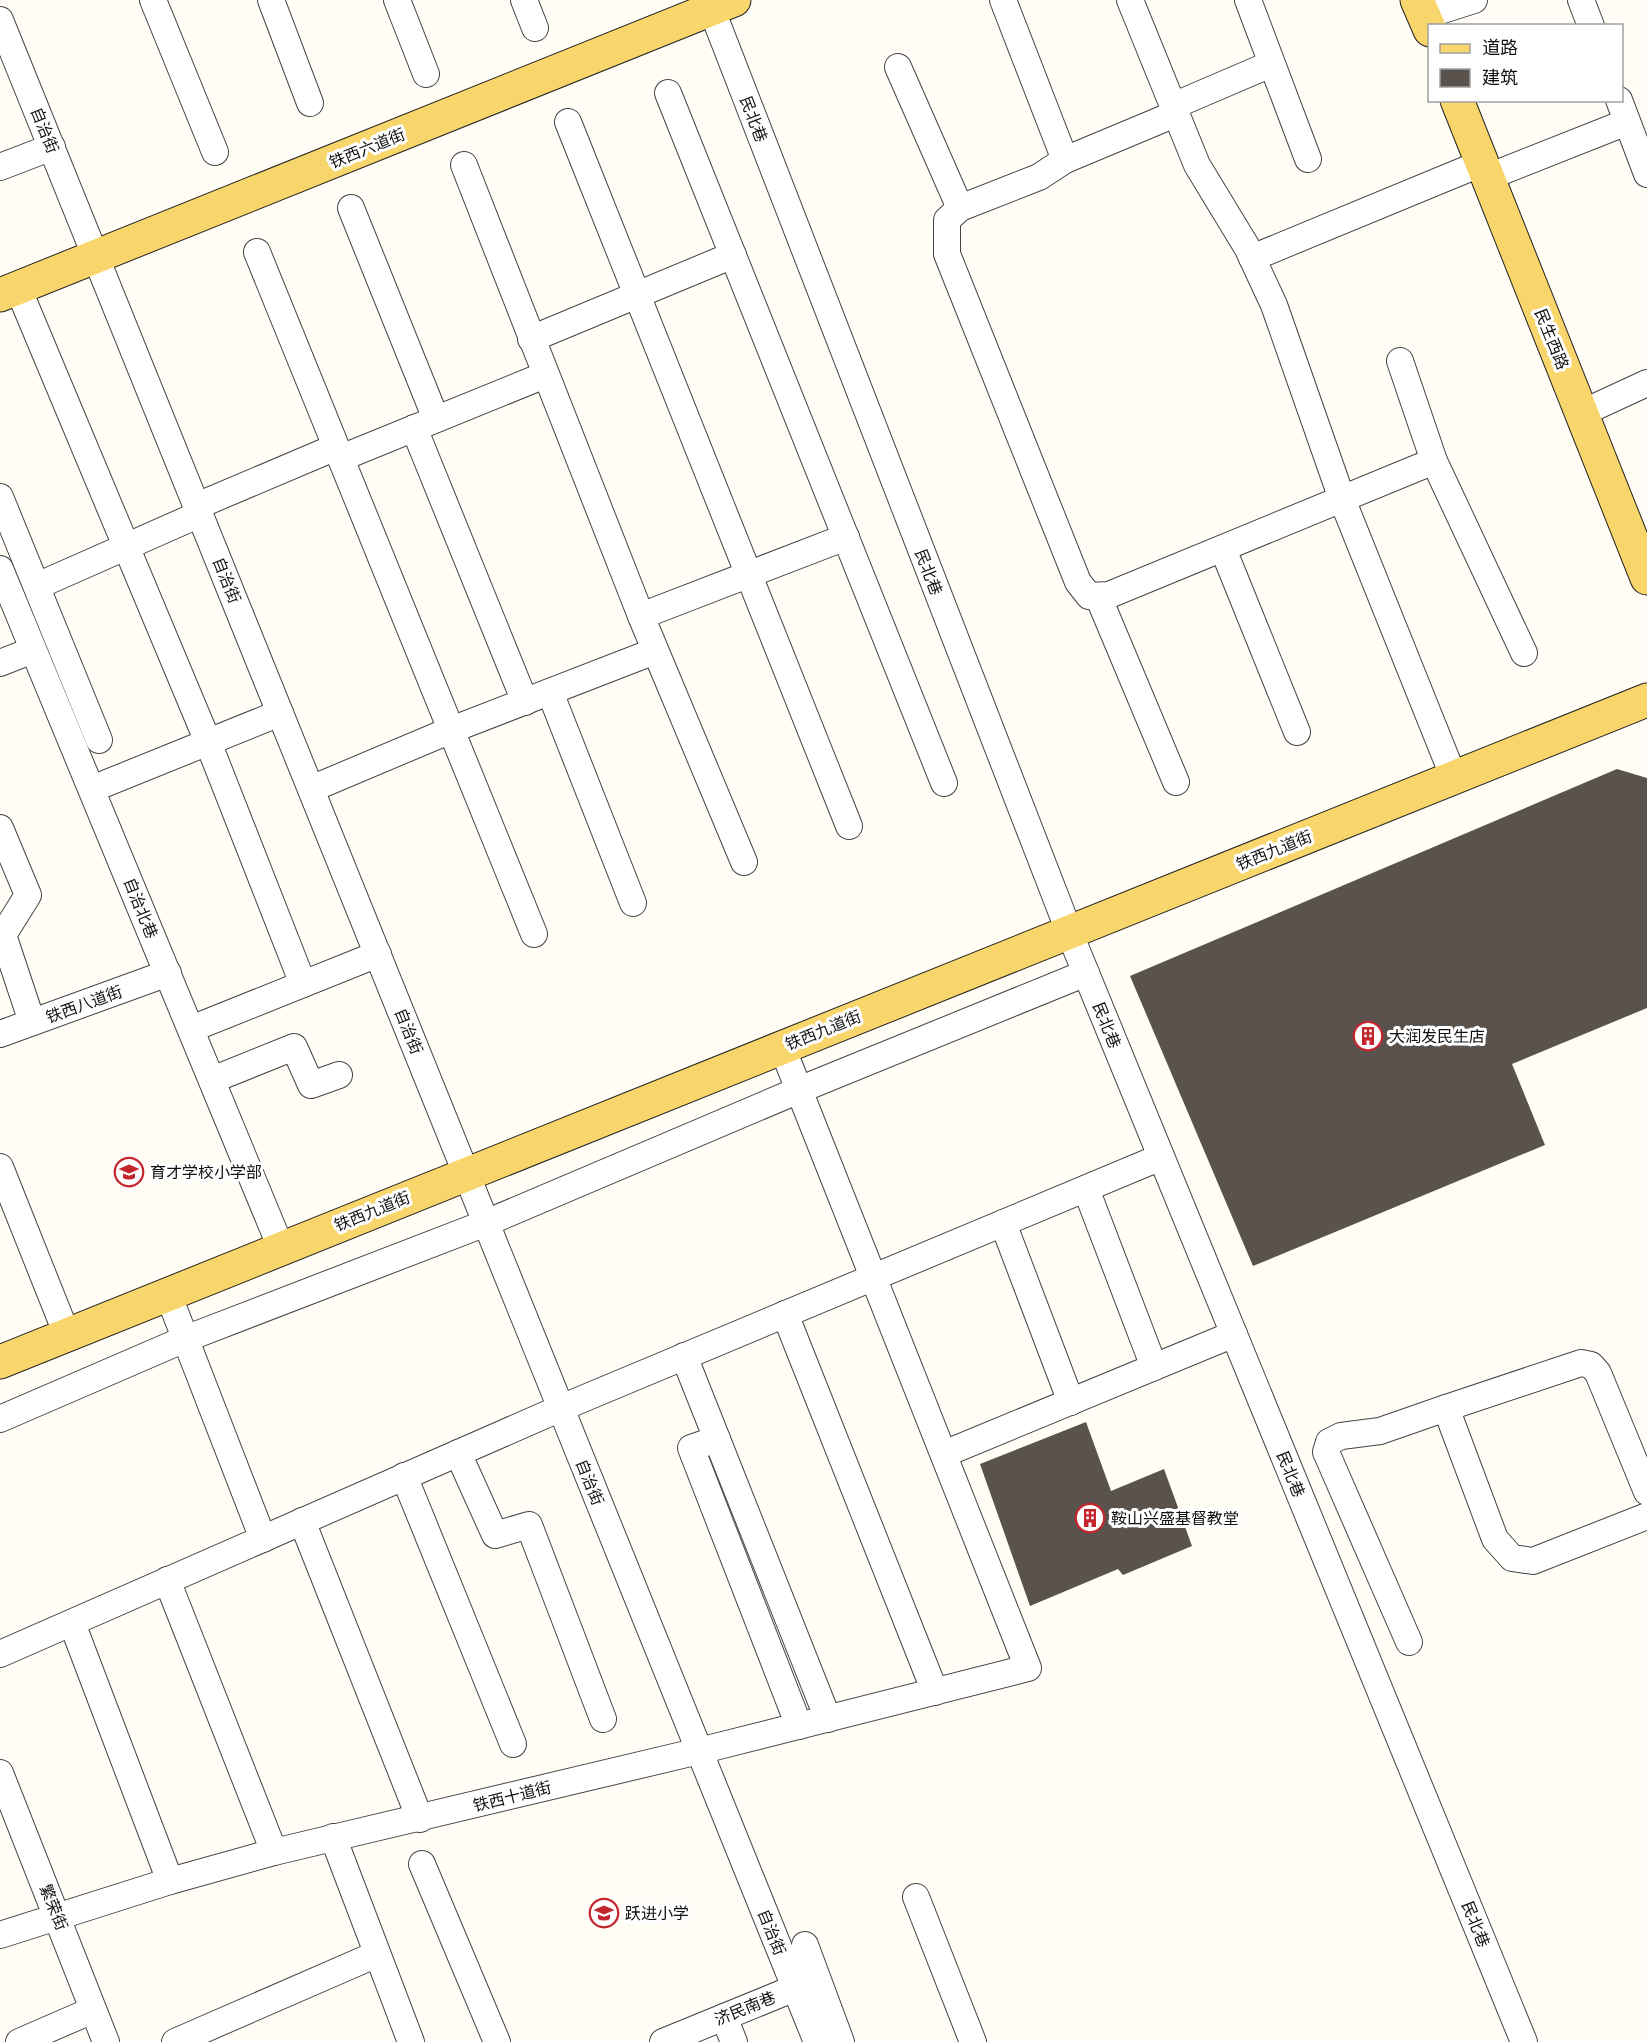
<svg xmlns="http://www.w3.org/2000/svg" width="1647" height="2042" font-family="'PT Serif','Noto Sans SC',serif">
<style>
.building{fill:#5a524d}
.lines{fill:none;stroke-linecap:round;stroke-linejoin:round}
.minor-casing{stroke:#444;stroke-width:28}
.major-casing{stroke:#222;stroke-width:35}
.minor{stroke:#fff;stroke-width:26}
.major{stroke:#f9d66b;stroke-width:33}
.labels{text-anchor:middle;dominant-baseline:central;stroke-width:6;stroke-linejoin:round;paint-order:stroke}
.street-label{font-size:16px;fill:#111;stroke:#fff}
.poi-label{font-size:16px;fill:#111;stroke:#fff;text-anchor:start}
</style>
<rect width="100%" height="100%" fill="#fffdf5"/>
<g class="building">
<polygon points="1617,769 1647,778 1647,1008 1512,1064 1545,1145 1253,1266 1130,976"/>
<polygon points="1086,1422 1111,1491 1164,1469 1192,1546 1123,1575 1118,1569 1030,1606 980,1464"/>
</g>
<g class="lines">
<g class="minor-casing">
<g id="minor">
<polyline points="153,0 215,152"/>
<polyline points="271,0 310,103"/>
<polyline points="397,0 426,74"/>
<polyline points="524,0 535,28"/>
<polyline points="708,0 1072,939 1524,2042"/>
<polyline points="1003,0 1065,160"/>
<polyline points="1130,0 1197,165 1248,249 1274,305 1342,499 1454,778"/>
<polyline points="1248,0 1308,159"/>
<polyline points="1581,0 1591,26"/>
<polyline points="1424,16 1474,0"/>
<polyline points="0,20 817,2042"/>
<polyline points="898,67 960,208"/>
<polyline points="668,93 944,783"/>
<polyline points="1619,100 1647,174"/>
<polyline points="1173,106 1271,64"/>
<polyline points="1175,114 1065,160 1039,177 960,208 947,220 947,254 1078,582 1089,596 1109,595 1434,461"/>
<polyline points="568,122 849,826"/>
<polyline points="464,165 641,616 744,862"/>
<polyline points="0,167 52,147"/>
<polyline points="1488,177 1627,122"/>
<polyline points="351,208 436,419"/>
<polyline points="257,252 534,934"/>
<polyline points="1252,258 1482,163"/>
<polyline points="18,288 208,742 303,984"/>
<polyline points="531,339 733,255"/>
<polyline points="1400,361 1434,461 1524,653"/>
<polyline points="1582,413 1647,383"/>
<polyline points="414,428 525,702"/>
<polyline points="341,458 545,375"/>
<polyline points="0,497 99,740"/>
<polyline points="197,506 336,447"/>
<polyline points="1223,549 1297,732"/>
<polyline points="0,569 281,1248"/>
<polyline points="37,586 200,514"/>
<polyline points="1098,596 1176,782"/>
<polyline points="641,616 846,537"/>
<polyline points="0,663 33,650"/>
<polyline points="550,692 633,903"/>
<polyline points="92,789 280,713"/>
<polyline points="311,789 451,730 655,651"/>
<polyline points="0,828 28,895 3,935 32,1022"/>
<polyline points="191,1029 378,954"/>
<polyline points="0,1034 168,973"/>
<polyline points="212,1080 294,1047 311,1085 339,1075"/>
<polyline points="0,1167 67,1335"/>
<polyline points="1086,1189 1154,1367"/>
<polyline points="1003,1223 1071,1402"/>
<polyline points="168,1294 263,1539"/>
<polyline points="785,1314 935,1692"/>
<polyline points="684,1356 828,1719"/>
<polyline points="1446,1408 1581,1363 1591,1365 1598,1373 1647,1492"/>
<polyline points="0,1419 185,1339 486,1223 799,1090 1086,973"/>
<polyline points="717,1439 691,1448 799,1726"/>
<polyline points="458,1453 495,1535 529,1525 603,1719"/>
<polyline points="944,1454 1234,1334"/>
<polyline points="404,1476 513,1744"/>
<polyline points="302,1521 420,1819"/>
<polyline points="167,1580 274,1852"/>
<polyline points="72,1623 170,1881"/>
<polyline points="1409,1642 1326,1452 1329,1442 1341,1436 1380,1431 1446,1408 1495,1539 1512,1558 1533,1561 1647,1516"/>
<polyline points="0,1654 561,1408 1161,1157"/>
<polyline points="0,1773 106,2042"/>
<polyline points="333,1837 411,2042"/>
<polyline points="422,1864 497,2042"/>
<polyline points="916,1897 973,2042"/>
<polyline points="0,1935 170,1881 274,1852 699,1751 1028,1668 782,1047"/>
<polyline points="805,1945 841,2042"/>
<polyline points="724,2017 734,2042"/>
<polyline points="19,2042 93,2010"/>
<polyline points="175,2042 377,1954"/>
<polyline points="663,2042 795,1988"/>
</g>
</g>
<g class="major-casing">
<g id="major">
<polyline points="1417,0 1430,30"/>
<polyline points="1457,100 1647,578"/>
<polyline points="0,295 734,0"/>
<polyline points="0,1362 1647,700"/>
</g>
</g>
<use href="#minor" class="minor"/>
<use href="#major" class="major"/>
</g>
<defs>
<g id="building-ring" transform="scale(1.5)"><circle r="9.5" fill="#fff" stroke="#c4262e" stroke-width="1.5"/><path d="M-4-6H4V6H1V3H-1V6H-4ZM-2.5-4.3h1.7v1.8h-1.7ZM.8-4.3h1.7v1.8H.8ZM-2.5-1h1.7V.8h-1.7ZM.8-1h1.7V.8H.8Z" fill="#c4262e"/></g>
<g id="school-ring" transform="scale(1.5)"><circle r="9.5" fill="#fff" stroke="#c4262e" stroke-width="1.5"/><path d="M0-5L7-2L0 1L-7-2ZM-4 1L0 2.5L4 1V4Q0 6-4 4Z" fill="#c4262e"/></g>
</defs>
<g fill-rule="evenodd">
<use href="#building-ring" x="1368" y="1036"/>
<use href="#school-ring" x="129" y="1172"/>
<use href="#building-ring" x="1090" y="1518"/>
<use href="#school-ring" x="604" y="1913"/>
</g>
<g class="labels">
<g class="street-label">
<text transform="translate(754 119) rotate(69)">民北巷</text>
<text transform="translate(45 130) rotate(68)">自治街</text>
<text transform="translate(367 148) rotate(-22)">铁西六道街</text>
<text transform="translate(1552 339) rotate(68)">民生西路</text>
<text transform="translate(929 572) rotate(69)">民北巷</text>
<text transform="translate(227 580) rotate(68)">自治街</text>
<text transform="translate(1274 850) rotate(-22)">铁西九道街</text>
<text transform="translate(141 908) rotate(68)">自治北巷</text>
<text transform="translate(84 1004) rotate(-20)">铁西八道街</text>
<text transform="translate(1107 1025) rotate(68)">民北巷</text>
<text transform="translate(823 1030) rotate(-22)">铁西九道街</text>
<text transform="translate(409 1031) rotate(68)">自治街</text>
<text transform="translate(372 1211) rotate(-22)">铁西九道街</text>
<text transform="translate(1291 1474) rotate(68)">民北巷</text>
<text transform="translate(590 1482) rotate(68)">自治街</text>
<text transform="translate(512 1796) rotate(-14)">铁西十道街</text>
<text transform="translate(54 1907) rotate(68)">繁荣街</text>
<text transform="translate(1476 1924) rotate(68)">民北巷</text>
<text transform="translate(772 1932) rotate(68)">自治街</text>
<text transform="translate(745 2008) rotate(-22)">济民南巷</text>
</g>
<g class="poi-label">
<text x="1389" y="1036">大润发民生店</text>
<text x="150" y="1172">育才学校小学部</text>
<text x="1111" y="1518">鞍山兴盛基督教堂</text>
<text x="625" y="1913">跃进小学</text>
</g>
</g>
<rect x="1428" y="24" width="195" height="78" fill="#ffffff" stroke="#a0a0a0" stroke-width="1.5"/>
<rect x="1440" y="44" width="30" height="9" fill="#f9d66b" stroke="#a0a0a0" stroke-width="1.5"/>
<text x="1482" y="54" font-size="18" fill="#111111">道路</text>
<rect x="1440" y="69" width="30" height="18" fill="#5a524d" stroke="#a0a0a0" stroke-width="1.5"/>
<text x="1482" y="84" font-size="18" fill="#111111">建筑</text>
</svg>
